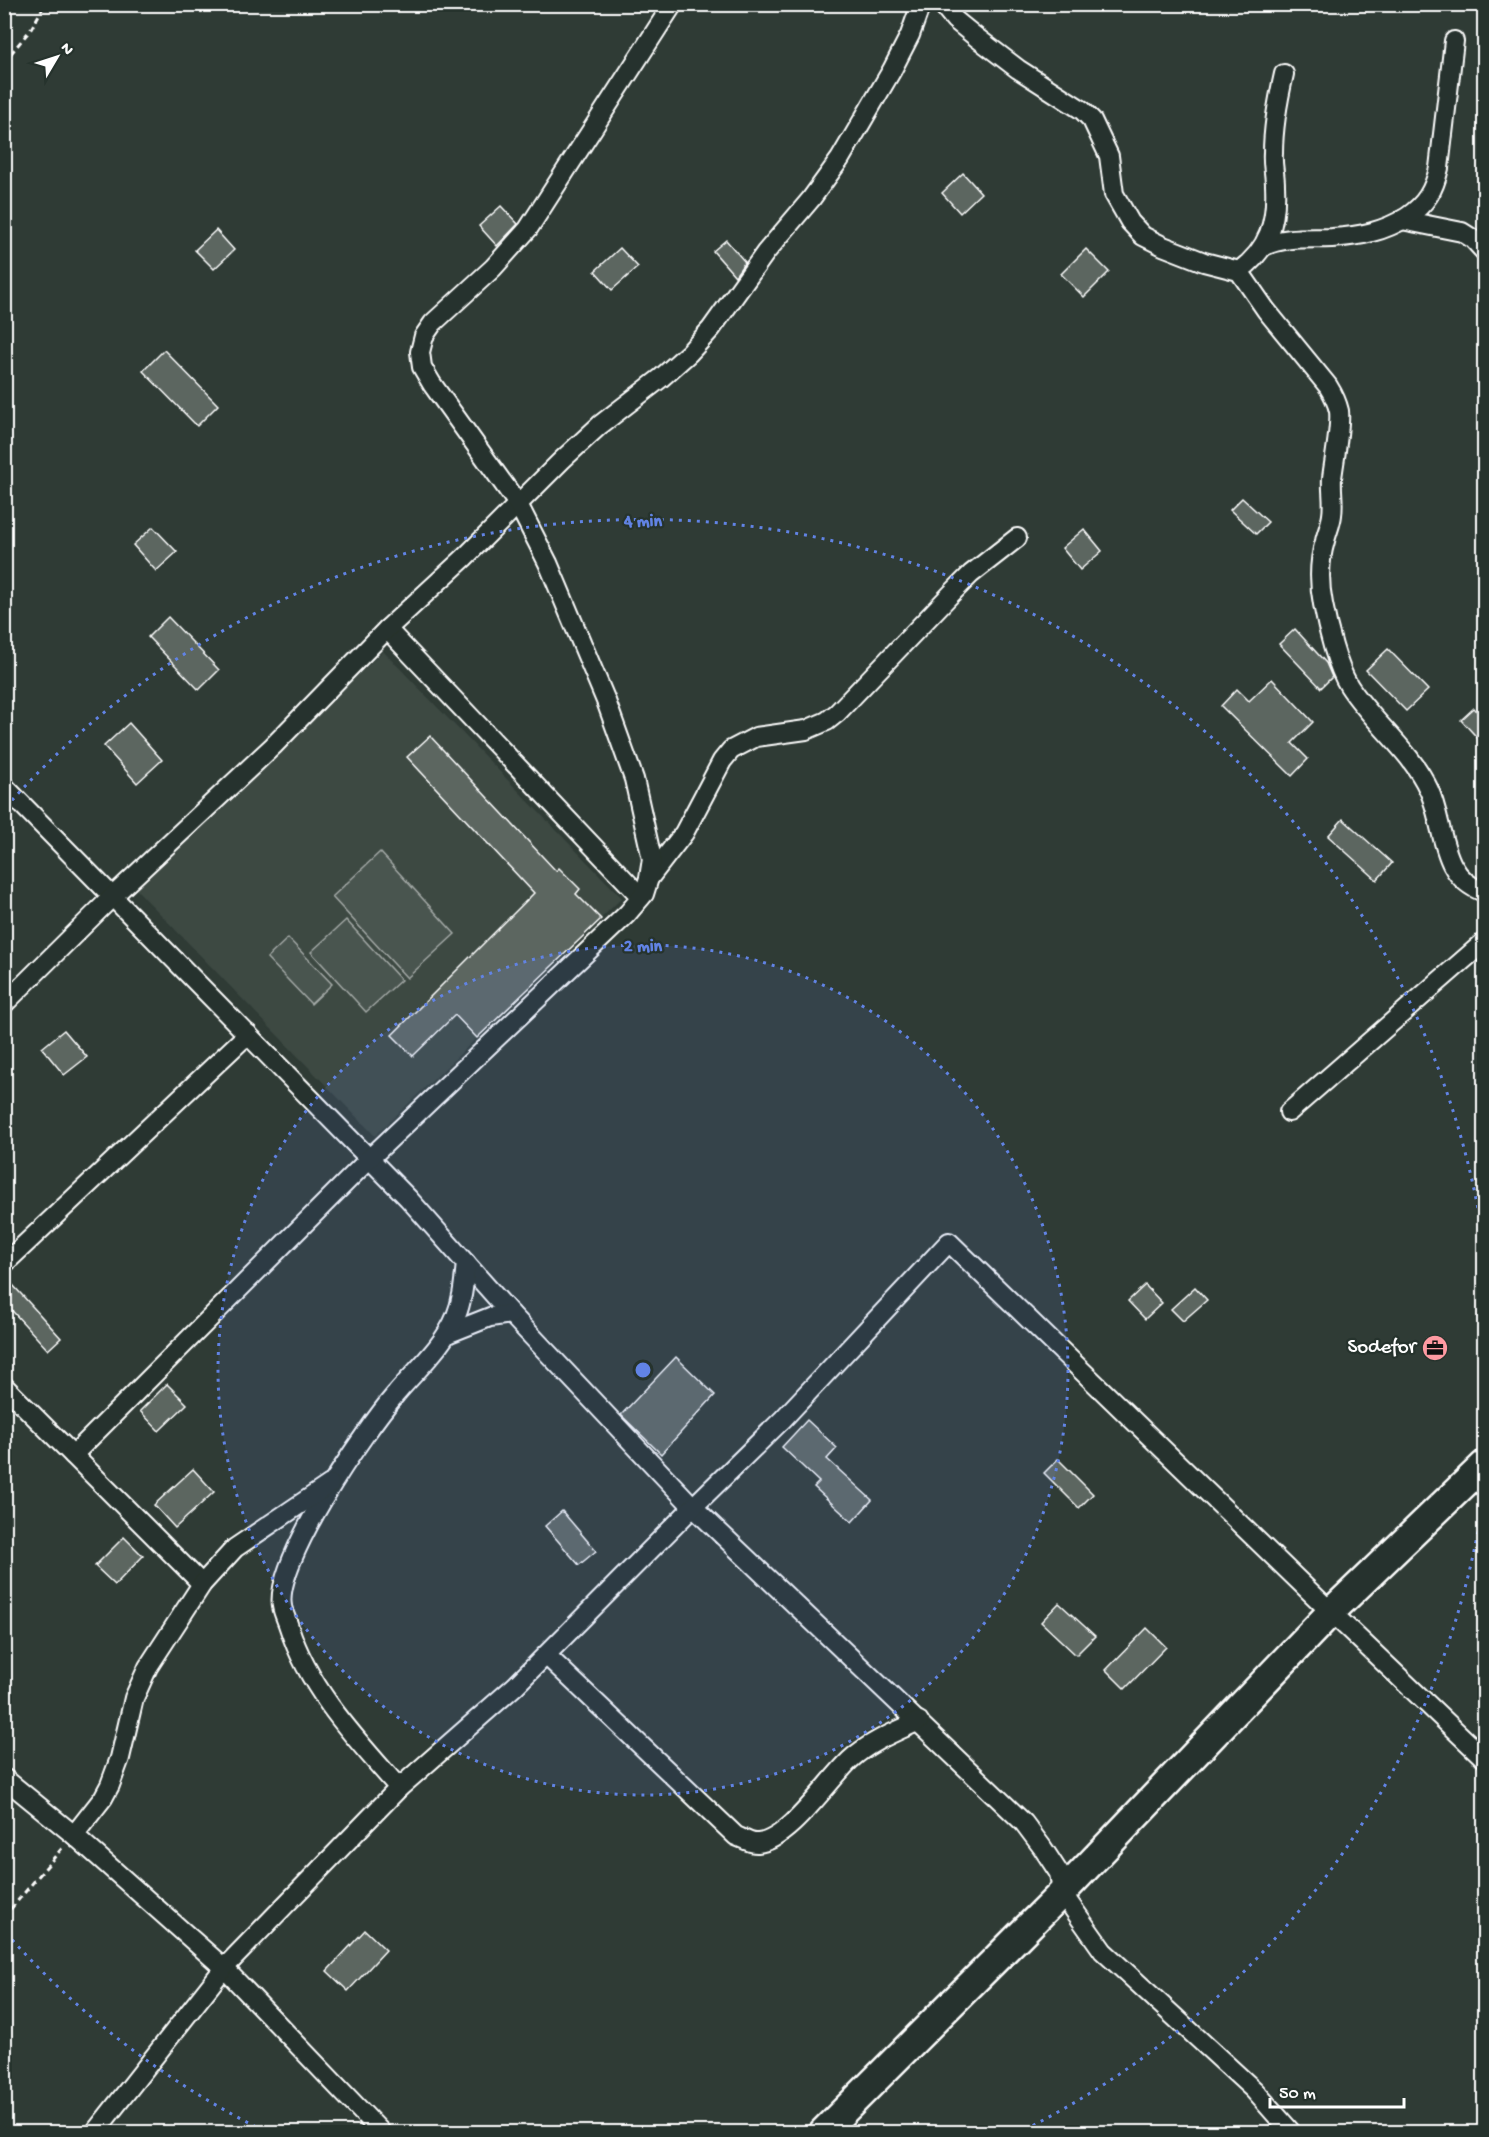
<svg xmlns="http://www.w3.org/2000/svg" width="1489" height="2137" font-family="'Gochi Hand',sans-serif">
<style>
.built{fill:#3c4842}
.green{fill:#4a544f;stroke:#a4aaa7;stroke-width:1.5}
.building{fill:#5b6661;stroke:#fff;stroke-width:1.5}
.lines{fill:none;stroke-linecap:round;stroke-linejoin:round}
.street-casing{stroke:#fff;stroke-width:22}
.primary-casing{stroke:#fff;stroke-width:32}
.path{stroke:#fff;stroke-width:3;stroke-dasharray:6 4.5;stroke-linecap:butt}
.street{stroke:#26332d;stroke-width:18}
.primary{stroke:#26332d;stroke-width:27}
.ring{fill:none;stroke:#6183e4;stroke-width:3;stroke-dasharray:3 6}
.labels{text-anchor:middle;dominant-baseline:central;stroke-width:4.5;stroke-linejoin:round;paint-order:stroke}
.poi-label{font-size:21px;fill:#fff;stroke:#26332d;text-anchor:end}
.centre{fill:#6183e4;stroke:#26332d;stroke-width:3}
.ring-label{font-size:18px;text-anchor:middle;font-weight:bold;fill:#6183e4;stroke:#26332d;stroke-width:4.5;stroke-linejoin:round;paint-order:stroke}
</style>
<rect width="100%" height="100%" fill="#2f3b35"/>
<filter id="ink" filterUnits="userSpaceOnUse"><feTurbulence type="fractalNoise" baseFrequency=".0167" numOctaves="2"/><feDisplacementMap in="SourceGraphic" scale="12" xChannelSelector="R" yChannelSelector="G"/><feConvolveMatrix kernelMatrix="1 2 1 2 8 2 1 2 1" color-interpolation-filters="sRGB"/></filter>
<g filter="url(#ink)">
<polygon class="built" points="383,651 622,898 375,1136 136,889"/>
<g class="green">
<polygon points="380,852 455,934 407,978 332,897"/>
<polygon points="346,920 401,980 366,1012 311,952"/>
<polygon points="288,938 332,984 311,1004 267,958"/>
</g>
<g class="building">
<polygon points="963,173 981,193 960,213 942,193"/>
<polygon points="501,206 518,224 497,246 479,226"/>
<polygon points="216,230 234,250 214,269 195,250"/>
<polygon points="726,240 745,262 735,276 713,251"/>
<polygon points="620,248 638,267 612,290 595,271"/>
<polygon points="1086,249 1109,272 1084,297 1061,274"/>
<polygon points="164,350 218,405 197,426 143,371"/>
<polygon points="1242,498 1268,522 1256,534 1230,510"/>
<polygon points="153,527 177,552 156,571 133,545"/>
<polygon points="1084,529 1102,551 1080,570 1062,548"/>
<polygon points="168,617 219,670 199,690 148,637"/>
<polygon points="1295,629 1326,663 1332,677 1321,688 1279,644"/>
<polygon points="1388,649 1428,690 1406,711 1366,670"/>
<polygon points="1272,679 1313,722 1292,743 1308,759 1292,776 1221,706 1237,689 1249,701"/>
<polygon points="1474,708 1485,720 1485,746 1461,720"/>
<polygon points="129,723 162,760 137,783 104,746"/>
<polygon points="430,736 556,871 559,868 580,889 576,894 601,919 477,1038 455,1015 413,1056 392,1035 534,893 407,757"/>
<polygon points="1343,819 1392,863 1377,880 1328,836"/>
<polygon points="64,1030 87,1057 64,1075 42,1048"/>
<polygon points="12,1284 61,1338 48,1350 4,1302 4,1291"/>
<polygon points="1145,1285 1162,1303 1145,1319 1128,1301"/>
<polygon points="1195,1287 1207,1300 1183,1321 1171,1309"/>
<polygon points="676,1357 715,1395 661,1454 621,1415"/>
<polygon points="167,1384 187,1404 159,1431 140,1411"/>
<polygon points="807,1420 837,1448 827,1459 872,1500 852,1522 814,1487 819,1482 782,1447"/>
<polygon points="1058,1459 1093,1494 1079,1508 1044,1473"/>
<polygon points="193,1469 214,1492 175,1528 154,1505"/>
<polygon points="562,1511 596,1551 579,1565 545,1526"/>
<polygon points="124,1537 143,1556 115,1585 95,1566"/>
<polygon points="1059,1603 1095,1636 1076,1655 1041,1622"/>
<polygon points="1147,1628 1166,1647 1125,1689 1106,1670"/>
<polygon points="365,1930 386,1950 348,1991 327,1971"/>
</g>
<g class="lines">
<g class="street-casing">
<g id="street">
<path d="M942 4 955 20 976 37 1018 69 1082 110 1092 120 1109 156 1114 194 1130 222 1143 236 1163 246 1204 262 1239 271 1266 310 1328 386C1333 394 1337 402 1339 411 1341 426 1334 461 1332 478 1331 490 1334 503 1332 515 1331 524 1327 532 1325 541 1319 561 1319 584 1323 604 1327 626 1337 667 1349 686 1373 723 1410 749 1429 790 1445 825 1439 877 1484 892"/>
<polyline points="1402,220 1462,232 1473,239 1484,251"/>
<path d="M1264 246C1286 236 1308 239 1332 238 1360 236 1383 232 1407 217 1426 204 1434 190 1439 168L1454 41"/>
<path d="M1239 271C1269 249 1277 222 1275 185 1275 174 1272 164 1273 153 1273 126 1278 100 1284 74"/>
<polyline points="387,629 641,897"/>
<polyline points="4,786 408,1198 511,1314 693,1507 1024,1823 1042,1847 1059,1873 1062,1893 1103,1951 1254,2090 1291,2132"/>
<polyline points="650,877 684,833 722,761 731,750 756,737 806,730 827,721 837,713 951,594 971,574 1017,538"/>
<polyline points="4,1004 112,897 273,746 387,629 464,558 562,460 600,425 661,378 689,353 711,329 766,252 811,199 840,159 892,70 910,35 921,4"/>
<polyline points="1289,1112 1484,942"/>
<polyline points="4,1264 248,1034"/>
<polyline points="447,1334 490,1317 511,1314"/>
<polyline points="4,1386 202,1584"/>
<polyline points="73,1455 370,1158 627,914 644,894 649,878 652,859 634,779 606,701 548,563 518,504 432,384 422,367 420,352 424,336 433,323 493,268 528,229 673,4"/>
<path d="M546 1655 736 1836C742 1838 751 1844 758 1843 788 1841 828 1781 850 1760 869 1742 895 1732 919 1721"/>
<polyline points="4,1778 74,1835 224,1968 381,2132"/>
<path d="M399 1788C357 1740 309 1690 289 1627 287 1620 283 1613 282 1606 274 1562 365 1430 395 1395 415 1371 444 1346 456 1316 463 1299 464 1281 466 1263"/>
<polyline points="74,1835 103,1798 110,1785 120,1758 134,1698 148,1667 202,1584 235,1548 330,1484"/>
<polyline points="95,2132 224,1968 399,1788 515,1686 693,1507 783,1419 949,1242 1331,1612 1484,1758"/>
</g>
</g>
<g class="primary-casing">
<polyline id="primary" points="823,2132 1062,1893 1331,1612 1484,1465"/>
</g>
<g class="path">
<polyline points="4,62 31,29 45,4"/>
<polyline points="4,1917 63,1847"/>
</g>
<use href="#street" class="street"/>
<use href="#primary" class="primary"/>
</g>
</g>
<circle cx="643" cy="1370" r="425" fill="#6183e4" fill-opacity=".12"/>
<g class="ring">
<circle cx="643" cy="1370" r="425"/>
<path d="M1484 1496A850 850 0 0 1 1022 2131M264 2131A850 850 0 0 1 6 1933M6 807A850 850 0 0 1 1484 1244"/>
</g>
<defs>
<g id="office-disc" transform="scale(1.35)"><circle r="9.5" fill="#ff9aa2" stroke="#26332d"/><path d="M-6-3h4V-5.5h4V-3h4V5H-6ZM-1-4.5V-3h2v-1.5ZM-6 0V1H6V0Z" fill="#111"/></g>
</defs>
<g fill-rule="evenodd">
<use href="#office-disc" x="1435" y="1348"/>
</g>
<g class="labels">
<g class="poi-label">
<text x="1416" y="1348">Sodefor</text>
</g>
</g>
<circle cx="643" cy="1370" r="9" class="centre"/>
<g class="ring-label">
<text x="643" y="526">4 min</text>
<text x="643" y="951">2 min</text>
</g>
<rect width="1489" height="2137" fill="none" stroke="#26332d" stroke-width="24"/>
<rect x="12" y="12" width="1465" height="2113" fill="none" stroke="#fff" stroke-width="2" filter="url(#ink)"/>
<g transform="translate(57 57) rotate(51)" stroke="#26332d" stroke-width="4.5" paint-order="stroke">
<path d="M0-4.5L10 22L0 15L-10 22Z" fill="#ffffff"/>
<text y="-9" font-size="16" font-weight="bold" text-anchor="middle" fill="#ffffff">N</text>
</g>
<path d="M1270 2098v9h134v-9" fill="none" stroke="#ffffff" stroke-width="3"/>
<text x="1279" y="2098" font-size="18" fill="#ffffff" stroke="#26332d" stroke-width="4.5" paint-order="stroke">50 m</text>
</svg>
